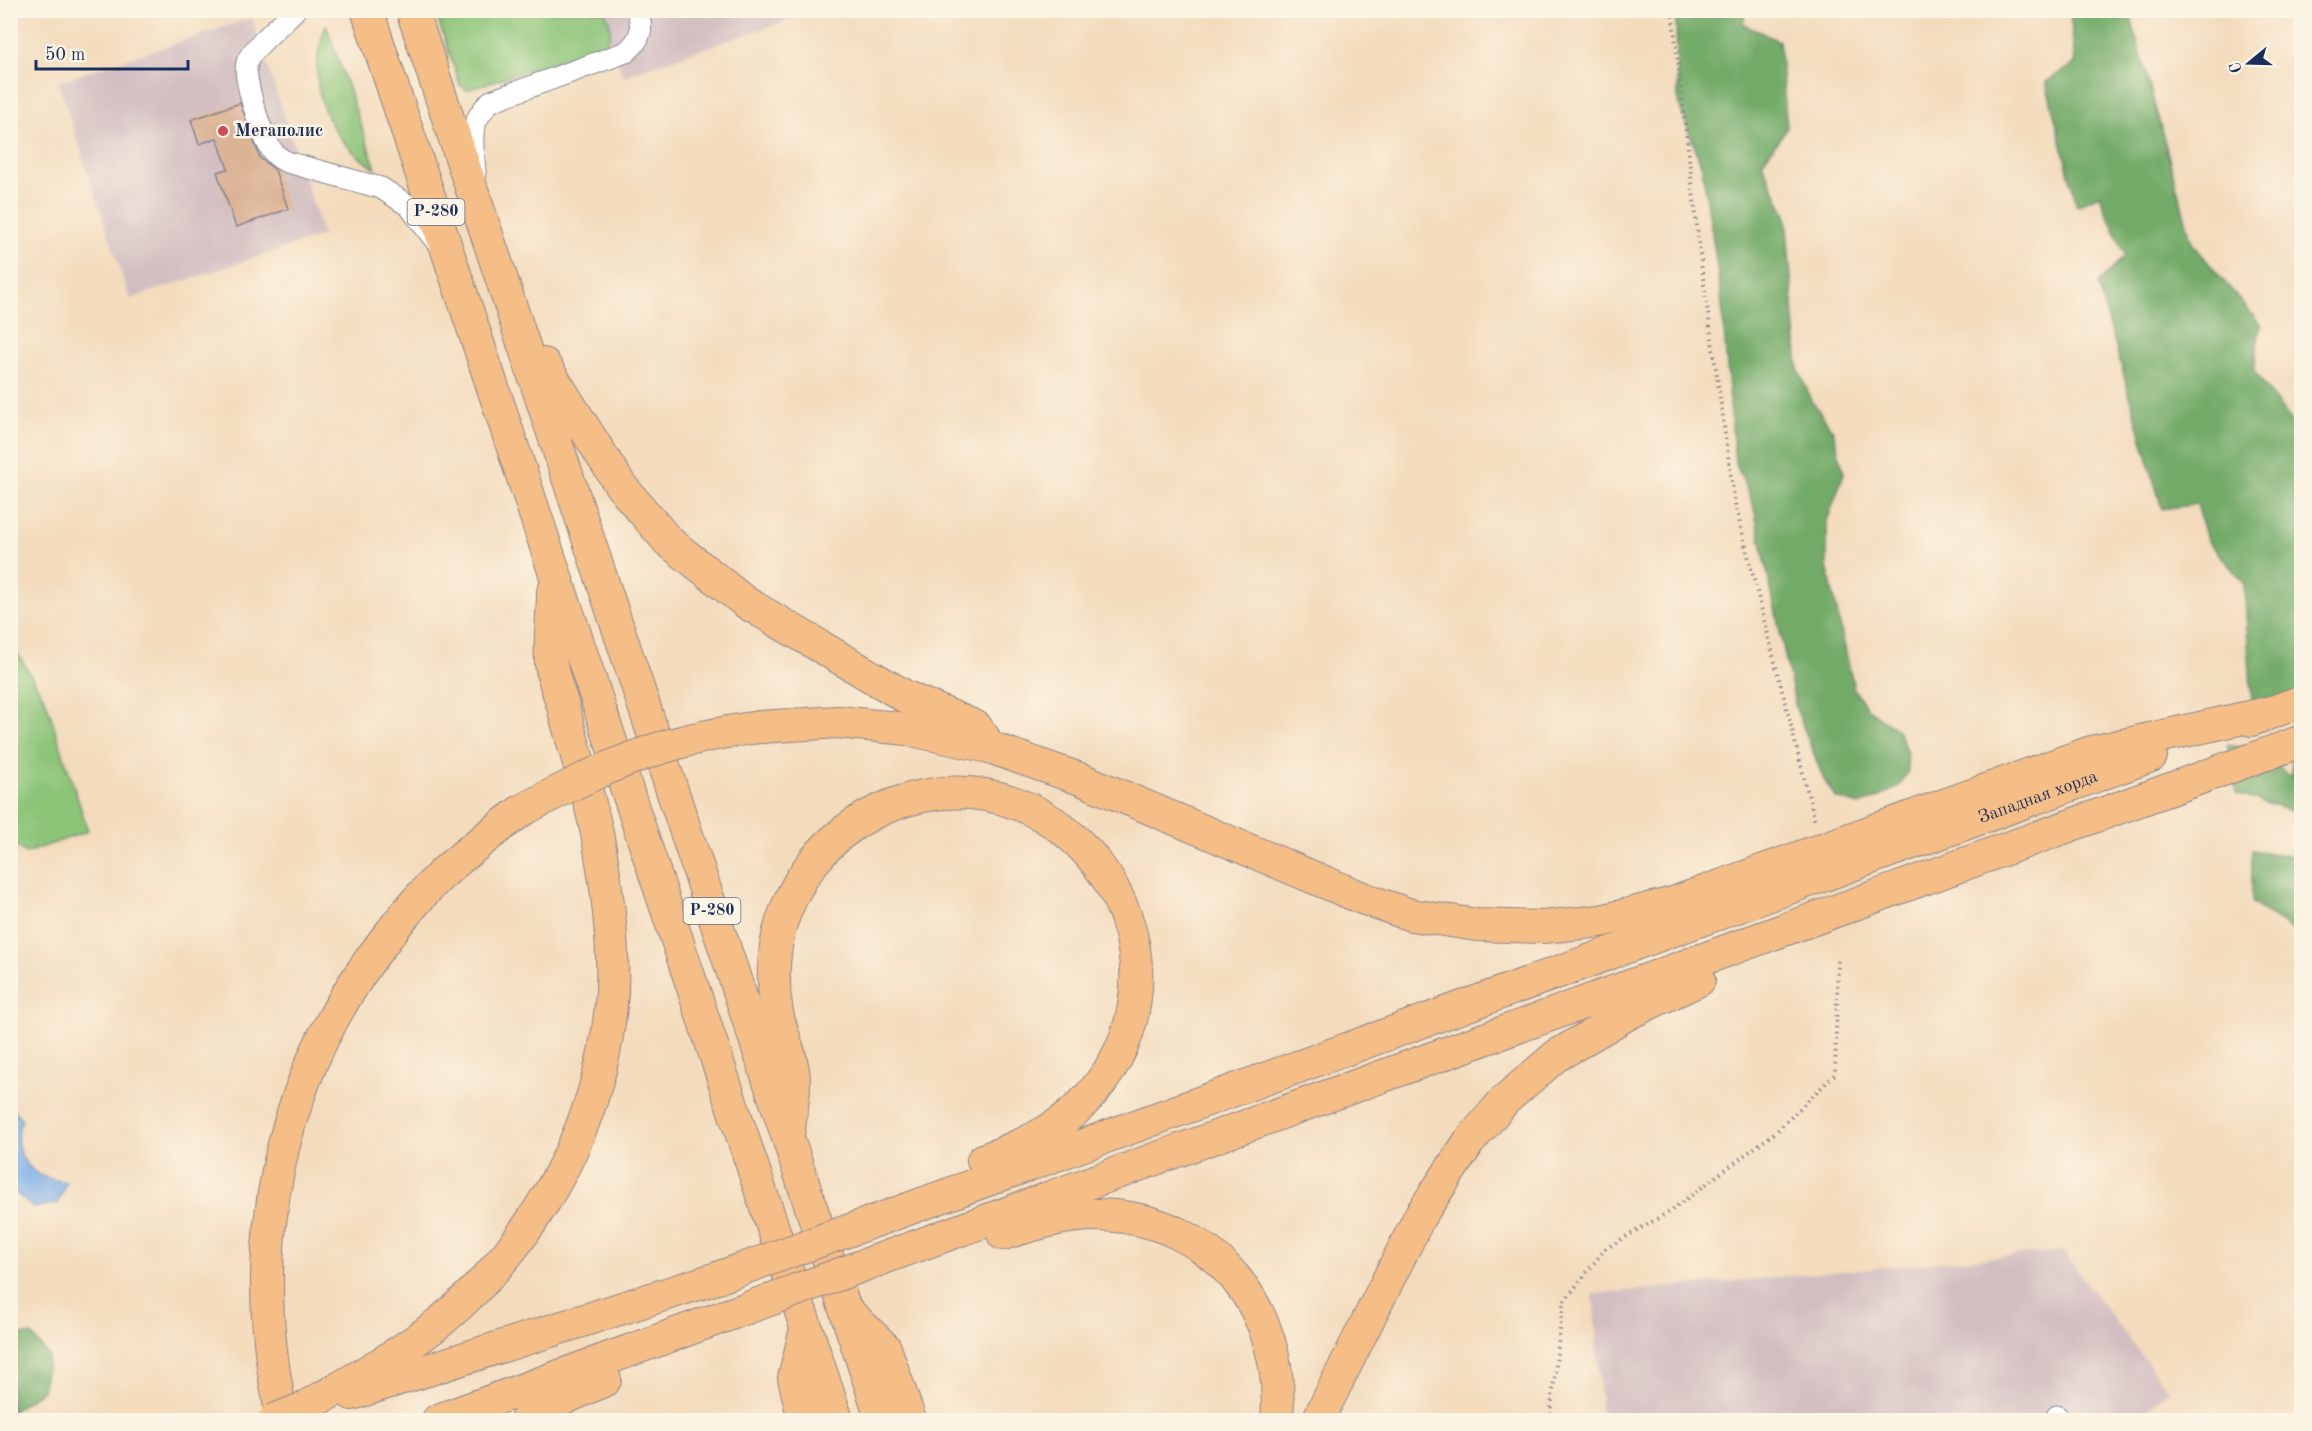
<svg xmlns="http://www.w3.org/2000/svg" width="2312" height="1431" font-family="'Old Standard TT',serif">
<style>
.industrial{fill:#d2bec1}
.green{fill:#8dc578;stroke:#547a6b;stroke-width:1.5}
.forest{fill:#72aa68;stroke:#466c63;stroke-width:1.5}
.water{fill:#7dafe9;stroke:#4c6fa4;stroke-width:1.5}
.building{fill:#dcb395}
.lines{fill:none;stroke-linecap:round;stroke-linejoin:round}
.minor-casing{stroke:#87858d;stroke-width:23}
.highway-casing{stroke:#87858d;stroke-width:34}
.path{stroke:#87858d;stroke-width:4;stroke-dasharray:1.5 4.5;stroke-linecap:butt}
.minor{stroke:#fff;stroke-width:21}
.highway{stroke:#f6be87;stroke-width:32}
.highway-bridge-casing{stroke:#87858d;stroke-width:34;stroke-linecap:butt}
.highway-bridge{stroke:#f6be87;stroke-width:32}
.poi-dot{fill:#d1495b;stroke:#fcf5e5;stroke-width:2}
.labels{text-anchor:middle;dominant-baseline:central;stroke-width:5;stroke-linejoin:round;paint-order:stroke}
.shield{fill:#fcf5e5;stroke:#5e6a86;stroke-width:1.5}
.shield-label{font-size:16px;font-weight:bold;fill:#1b2f5e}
.poi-label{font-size:18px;font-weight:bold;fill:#1b2f5e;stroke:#fcf5e5;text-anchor:start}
.street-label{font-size:18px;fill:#1b2f5e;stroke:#fcf5e5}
</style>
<rect width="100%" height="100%" fill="#fcf5e5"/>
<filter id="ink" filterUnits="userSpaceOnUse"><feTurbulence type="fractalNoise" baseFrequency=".0167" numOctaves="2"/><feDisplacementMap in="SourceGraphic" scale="12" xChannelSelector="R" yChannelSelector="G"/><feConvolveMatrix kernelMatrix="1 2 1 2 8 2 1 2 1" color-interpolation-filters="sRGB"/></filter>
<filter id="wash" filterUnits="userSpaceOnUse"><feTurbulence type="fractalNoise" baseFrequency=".008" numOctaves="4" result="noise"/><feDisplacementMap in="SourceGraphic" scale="24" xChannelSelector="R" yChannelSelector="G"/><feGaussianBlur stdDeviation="1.35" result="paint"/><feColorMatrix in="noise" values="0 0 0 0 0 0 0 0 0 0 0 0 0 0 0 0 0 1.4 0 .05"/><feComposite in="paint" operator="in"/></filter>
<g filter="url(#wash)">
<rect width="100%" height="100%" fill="#f3dbbc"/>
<g class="industrial">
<polygon points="808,10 809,13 623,76 601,11"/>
<polygon points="252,18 323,235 130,299 58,82"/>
<polygon points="2062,1251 2168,1390 2138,1420 1602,1420 1593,1294"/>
</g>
<g class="green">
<path d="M435 11H605C610 25 615 34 603 46L466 90 460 85Z"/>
<path d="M326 25 376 169C324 136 304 83 326 25Z"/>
<polygon points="10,641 46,701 88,831 26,853 11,842"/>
</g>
<g class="forest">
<polygon points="1672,11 1745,11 1743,24 1779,41 1787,128 1762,163 1786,215 1798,369 1812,401 1833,431 1844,473 1827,521 1827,566 1854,689 1868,709 1897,729 1906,750 1908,771 1900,785 1882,796 1859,805 1836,798 1824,780 1796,708 1753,504 1735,462 1721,294 1702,167 1678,102 1676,21"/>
<polygon points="2070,11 2129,11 2192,243 2260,324 2254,371 2301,434 2301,814 2236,794 2227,745 2253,749 2292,777 2293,719 2253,717 2244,583 2207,540 2197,504 2162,509 2098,284 2125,255 2099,195 2077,206 2046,82 2075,63"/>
<polygon points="2252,850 2301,858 2301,933 2293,930 2252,903"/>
<polygon points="11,1334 32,1335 49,1357 42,1391 11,1412"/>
</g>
<path class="water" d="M10 1105 22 1120C12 1139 19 1162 38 1174 45 1179 58 1180 66 1182L58 1203 33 1208 11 1188Z"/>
<g id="blocks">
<polygon class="building" points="240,103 260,158 275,170 288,209 236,227 217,172 228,169 217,138 199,144 191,120"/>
</g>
</g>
<g filter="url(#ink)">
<use href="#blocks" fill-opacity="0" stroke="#87858d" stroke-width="1.5"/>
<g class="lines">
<g class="minor-casing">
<g id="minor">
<path d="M295 10C285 21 250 50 247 62 242 77 263 143 275 154 278 157 283 160 287 162L381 188 409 206 438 244"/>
<path d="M475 173C473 140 466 126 491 101L626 52C641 40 644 29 637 10"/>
<polyline points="2057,1416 2058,1420"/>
</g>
</g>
<g class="highway-casing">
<g id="highway">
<polyline points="367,10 837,1420"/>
<polyline points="412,10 882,1420"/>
<polyline points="544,364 621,486 668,541 745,602 906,697 976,727 984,738"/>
<polyline points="2251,720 2302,701"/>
<polyline points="760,727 838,722 907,729 989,747 1083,780 1362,898 1411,915 1477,925 1543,927 1601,921 1673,903 2091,752 2271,712"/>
<path d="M789 1129C791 1110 796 1089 793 1070 790 1051 781 1032 777 1013 771 980 773 941 786 910 804 863 840 826 887 807 1070 733 1222 965 1081 1105 1054 1132 1018 1147 983 1160"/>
<path id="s1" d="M886 1217 2151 756"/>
<path d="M1003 1234C1035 1224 1068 1214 1101 1215 1215 1219 1286 1310 1277 1420"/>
<polyline points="900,1252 2302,741"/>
<polyline points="848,1312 885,1348 910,1420"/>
<polyline points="352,1394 717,1278"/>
<path d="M304 1408C350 1381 400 1355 441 1321 538 1241 605 1117 612 991 614 943 608 895 600 849 592 802 576 756 564 710 560 695 553 679 551 664 549 641 553 615 553 592"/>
<path d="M283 1420C244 1250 276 1080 384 941 402 917 421 894 443 873 468 851 494 831 521 811"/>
<polyline points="438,1420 728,1315"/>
<polyline points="526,1420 550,1405 605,1380"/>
<polyline points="804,1420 794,1378 806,1329"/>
<polyline points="1318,1420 1420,1216 1469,1142 1505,1100 1556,1056 1629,1013 1699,980"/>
</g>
</g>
<g class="path">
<polyline points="1672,10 1702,270 1735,504 1815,821"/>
<polyline points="1552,1420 1551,1407 1563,1303 1605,1249 1669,1212 1777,1131 1835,1074 1838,960"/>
</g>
<use href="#minor" class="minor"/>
<use href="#highway" class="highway"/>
<g class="highway-bridge-casing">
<g id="highway-bridge">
<path d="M521 811C570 785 620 759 674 744 702 736 731 731 760 727"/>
<polyline points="717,1278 886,1217"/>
<polyline points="728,1315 900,1252"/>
<polyline points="274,1420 304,1408"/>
</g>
</g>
<use href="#highway-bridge" class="highway-bridge"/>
</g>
</g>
<circle class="poi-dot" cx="223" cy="131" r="6"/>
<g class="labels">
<g class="shield">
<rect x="407.5" y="199" width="57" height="26" rx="4.5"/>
<rect x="683.5" y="898" width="57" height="26" rx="4.5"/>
</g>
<g class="shield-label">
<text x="436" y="212">Р-280</text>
<text x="712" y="911">Р-280</text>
</g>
<g class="poi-label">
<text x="235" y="131">Мегаполис</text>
</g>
<g class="street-label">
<text stroke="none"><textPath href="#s1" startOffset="1226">Западная хорда</textPath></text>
</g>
</g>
<rect width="2312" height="1431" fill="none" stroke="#fcf5e5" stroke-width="36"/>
<g transform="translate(2249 63) rotate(251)" stroke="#fcf5e5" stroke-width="4.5" paint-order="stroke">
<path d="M0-4.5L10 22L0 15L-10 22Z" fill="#1b2f5e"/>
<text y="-9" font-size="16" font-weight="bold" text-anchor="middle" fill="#1b2f5e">С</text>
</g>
<path d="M36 60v9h152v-9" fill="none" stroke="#1b2f5e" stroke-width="3"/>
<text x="45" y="60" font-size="18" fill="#1b2f5e" stroke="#fcf5e5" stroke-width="4.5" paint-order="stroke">50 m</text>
</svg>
